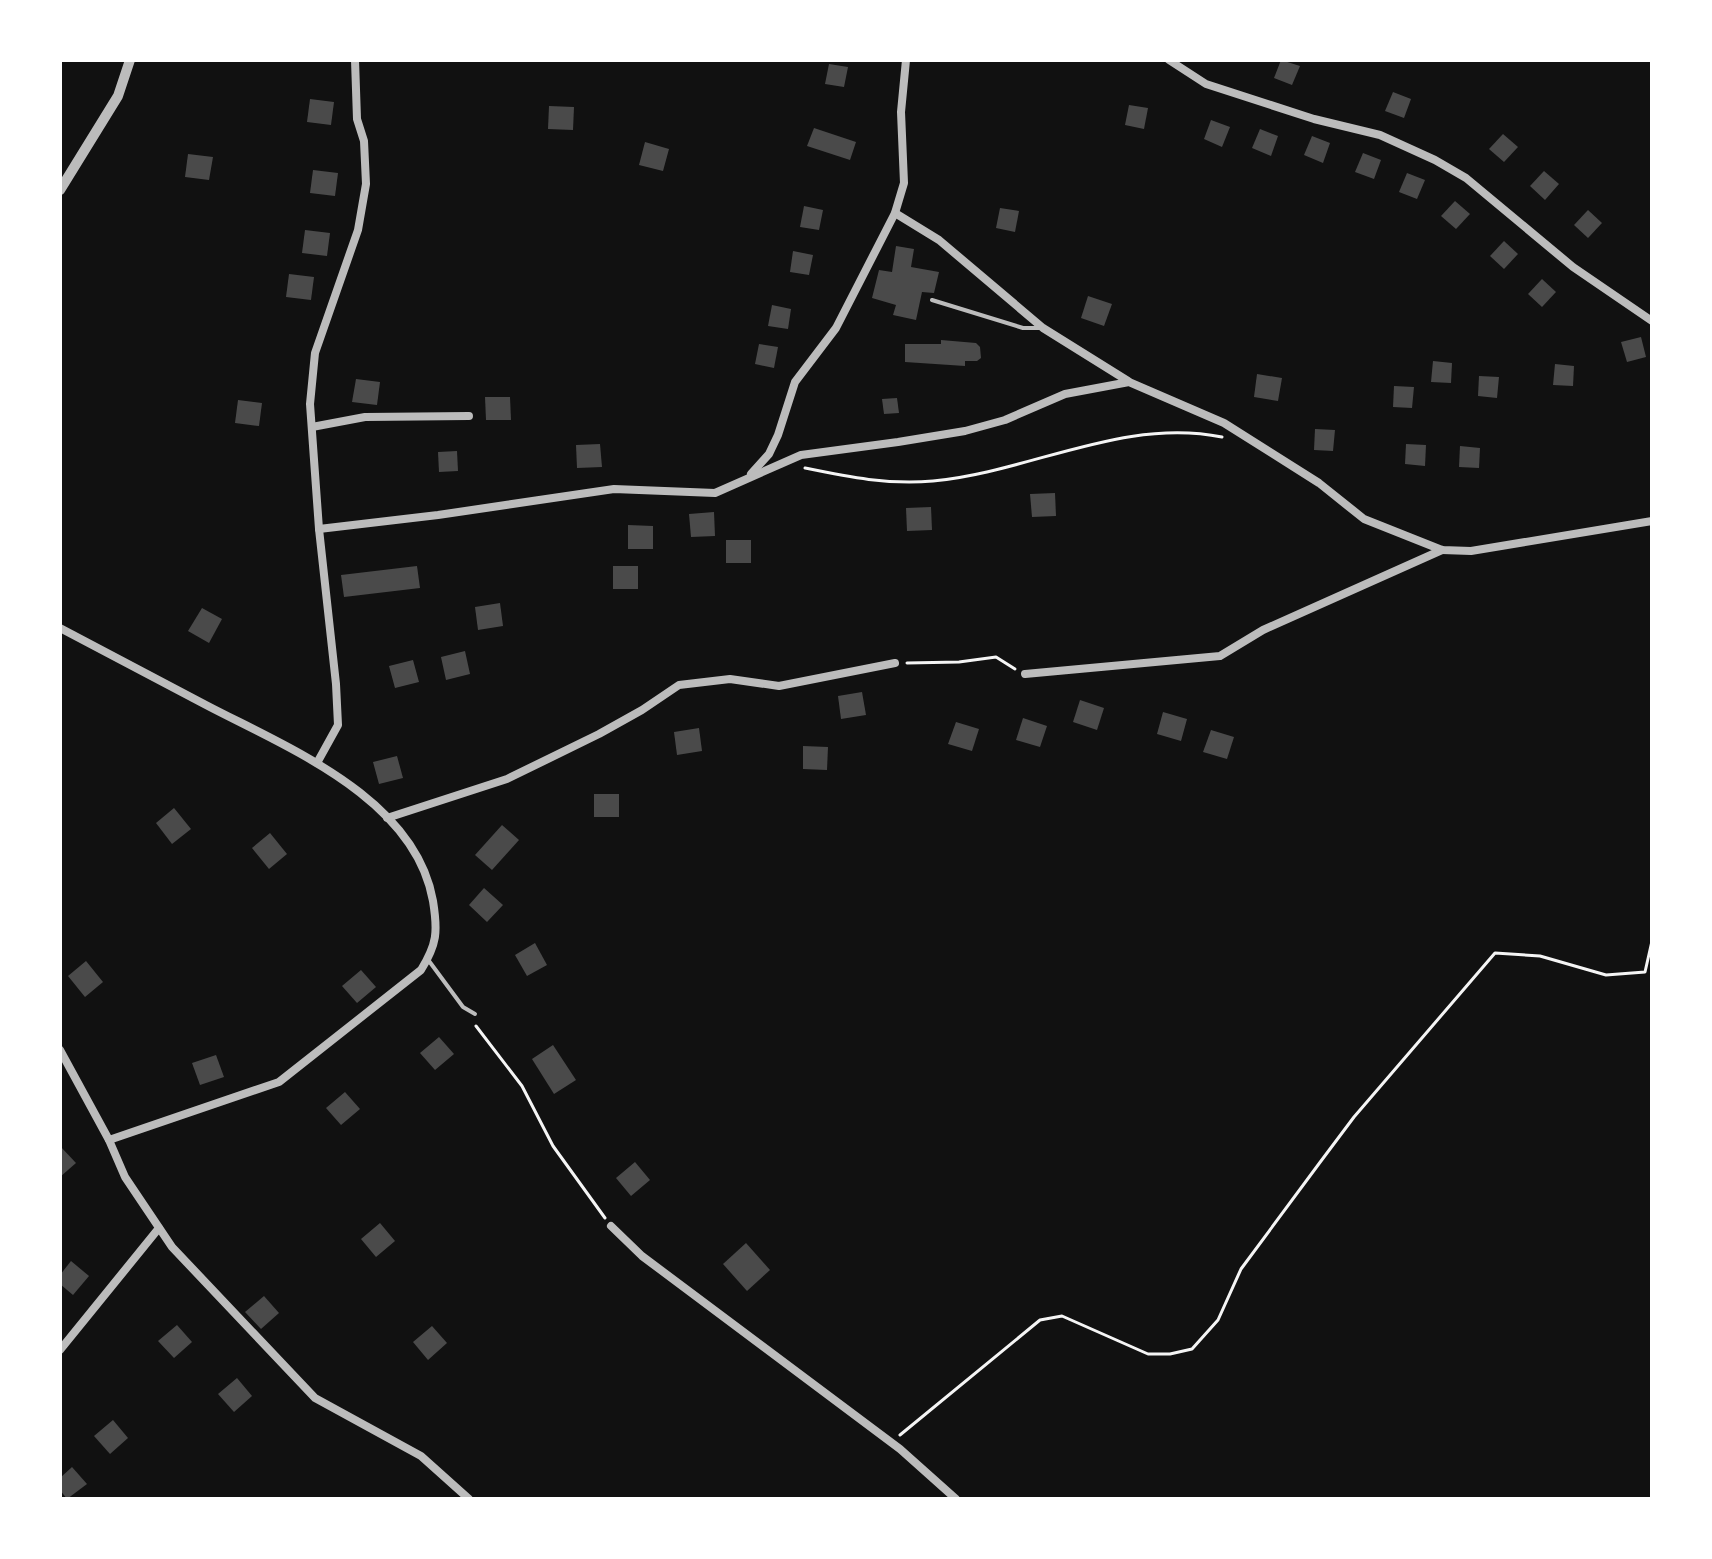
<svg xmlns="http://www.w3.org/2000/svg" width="1712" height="1559" font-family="'Work Sans',sans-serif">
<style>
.building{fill:#4a4a4a}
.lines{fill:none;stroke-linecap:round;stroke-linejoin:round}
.path{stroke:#f5f5f5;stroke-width:3}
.service{stroke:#bcbcbc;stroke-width:4}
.minor{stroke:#bcbcbc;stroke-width:8}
.tertiary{stroke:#bcbcbc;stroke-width:10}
</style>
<rect width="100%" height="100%" fill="#111"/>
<g class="building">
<polygon points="1281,60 1300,66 1292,85 1274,78"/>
<polygon points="829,64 848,67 844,87 825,84"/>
<polygon points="1393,92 1411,99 1404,118 1385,111"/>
<polygon points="310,99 334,102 331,125 307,122"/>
<polygon points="1129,105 1148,108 1144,129 1125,125"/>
<polygon points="549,106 574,107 573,130 548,129"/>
<polygon points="1211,120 1230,127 1222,147 1204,139"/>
<polygon points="814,128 856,142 850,160 807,146"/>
<polygon points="1260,129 1278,136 1271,156 1252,148"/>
<polygon points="1503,134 1518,147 1504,162 1489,149"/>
<polygon points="1312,136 1330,143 1323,163 1304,155"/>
<polygon points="645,142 669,149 663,171 639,165"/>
<polygon points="1363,153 1381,160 1374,179 1355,172"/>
<polygon points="188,154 213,157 209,180 185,177"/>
<polygon points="313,170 338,173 335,196 310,193"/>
<polygon points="1544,171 1559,184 1545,200 1530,186"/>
<polygon points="1407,173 1425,180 1417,199 1399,192"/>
<polygon points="1455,201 1470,214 1456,229 1441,216"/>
<polygon points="804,206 823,210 819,230 800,227"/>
<polygon points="1000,208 1019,211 1015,232 996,228"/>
<polygon points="1588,210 1602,223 1588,238 1574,225"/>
<polygon points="305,230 330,233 327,256 302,253"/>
<polygon points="1504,241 1518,254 1504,269 1490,256"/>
<polygon points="896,246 914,249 911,267 939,272 934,293 922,292 916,320 893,315 896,305 872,298 879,270 892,272"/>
<polygon points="793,251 813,255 809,275 790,272"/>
<polygon points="289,274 314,277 311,300 286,297"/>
<polygon points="1542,279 1556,292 1542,307 1528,294"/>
<polygon points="1088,296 1112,304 1104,326 1081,318"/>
<polygon points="772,305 791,309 788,329 768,326"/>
<polygon points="1641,337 1646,357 1627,362 1621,342"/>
<polygon points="941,340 976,343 980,347 981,358 977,361 965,361 965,366 905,362 905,344 941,344"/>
<polygon points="759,344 778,347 774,368 755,364"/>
<polygon points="1433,361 1452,363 1451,383 1431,382"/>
<polygon points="1555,364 1574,366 1573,386 1553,385"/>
<polygon points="1257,374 1282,378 1278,401 1254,397"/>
<polygon points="1479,376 1499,377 1497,398 1478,396"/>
<polygon points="356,379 380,382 377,405 352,402"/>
<polygon points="1394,386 1414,387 1412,408 1393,407"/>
<polygon points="485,397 510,397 511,420 486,420"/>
<polygon points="897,398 899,413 884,414 882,399"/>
<polygon points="238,400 262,403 259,426 235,423"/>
<polygon points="1315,429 1335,430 1333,451 1314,450"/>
<polygon points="600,444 602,467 577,468 576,445"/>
<polygon points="1406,444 1426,445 1425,466 1405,464"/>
<polygon points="1460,446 1480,448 1479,468 1459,467"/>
<polygon points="457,451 458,471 439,472 438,452"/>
<polygon points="1055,493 1056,516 1032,517 1030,494"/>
<polygon points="931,507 932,530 907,531 906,508"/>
<polygon points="714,512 715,536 691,537 689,514"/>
<polygon points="628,525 653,526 653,549 628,549"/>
<rect x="726" y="540" width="25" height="23"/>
<polygon points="417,566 420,588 344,597 341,575"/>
<rect x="613" y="566" width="25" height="23"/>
<polygon points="500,603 503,626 478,630 475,607"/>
<polygon points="202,608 222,619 209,643 188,631"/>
<polygon points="465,651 470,674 446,680 441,657"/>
<polygon points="413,660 419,682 395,688 389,666"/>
<polygon points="862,692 866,715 841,719 838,696"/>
<polygon points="1080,700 1104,708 1097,730 1073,722"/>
<polygon points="1163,712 1187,719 1181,741 1157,734"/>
<polygon points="1023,718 1047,726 1040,747 1016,740"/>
<polygon points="956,722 979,729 972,751 948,744"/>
<polygon points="699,728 702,751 677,755 674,732"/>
<polygon points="1211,730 1234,737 1227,759 1203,752"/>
<polygon points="803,746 828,747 827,770 803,769"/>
<polygon points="397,756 403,778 379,784 373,762"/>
<rect x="594" y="794" width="25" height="23"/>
<polygon points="174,808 191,829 172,844 156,823"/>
<polygon points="502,825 519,840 492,870 475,855"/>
<polygon points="270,833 287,854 269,869 252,848"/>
<polygon points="484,888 503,905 487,922 469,905"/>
<polygon points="535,943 547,965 527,976 515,955"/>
<polygon points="86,961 103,982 85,997 68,976"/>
<polygon points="361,970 376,987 357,1003 342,986"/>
<polygon points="439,1037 454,1054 435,1070 420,1053"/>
<polygon points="553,1045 576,1080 554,1094 532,1059"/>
<polygon points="216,1055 224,1077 200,1085 192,1063"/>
<polygon points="345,1092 360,1109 341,1125 326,1108"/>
<polygon points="60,1146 76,1163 60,1177"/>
<polygon points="635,1162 650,1180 631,1196 616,1178"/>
<polygon points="380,1223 395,1241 376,1257 361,1239"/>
<polygon points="746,1243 770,1270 747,1291 723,1264"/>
<polygon points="71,1261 89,1276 73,1295 60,1284 60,1275"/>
<polygon points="264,1296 279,1313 261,1329 245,1312"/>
<polygon points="177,1325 192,1342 174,1358 158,1341"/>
<polygon points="432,1326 447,1343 428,1360 413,1342"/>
<polygon points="237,1378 252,1396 234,1412 218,1394"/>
<polygon points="113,1420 128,1438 110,1454 94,1436"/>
<polygon points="72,1467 87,1484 67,1499 60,1490 60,1478"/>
</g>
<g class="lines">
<g class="path">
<path d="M805 468C849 477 888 485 933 481 1030 472 1123 417 1222 437"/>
<polyline points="907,663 959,662 996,657 1015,669"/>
<polyline points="476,1026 522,1086 553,1146 605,1218"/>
<polyline points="900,1435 1040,1320 1062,1316 1148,1354 1170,1354 1192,1349 1218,1320 1241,1269 1321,1161 1354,1117 1495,953 1540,956 1606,975 1645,972 1652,941"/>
</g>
<g class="service">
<polyline points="932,300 1023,328 1041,328"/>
<polyline points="429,961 463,1007 475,1014"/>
</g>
<g class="minor">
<polyline points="1169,60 1206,84 1314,119 1380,135 1435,160 1466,178 1573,267 1652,321"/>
<polyline points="895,213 939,240 1043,328 1128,381"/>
<polyline points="312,427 365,417 469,416"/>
<polyline points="751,474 769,454 778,435 795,382 836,328 895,213 904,183 901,112 906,60"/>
<polyline points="319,529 438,515 614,489 715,493 801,455 898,442 965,431 1005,420 1065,394 1129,382 1224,423 1319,483 1364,519 1442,550 1471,551 1652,521"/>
<path d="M60 628C109 654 157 679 206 705 288 748 415 798 433 901 438 932 437 944 421 970L279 1082 109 1140"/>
<polyline points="1025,674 1220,656 1263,630 1442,550"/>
<polyline points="317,763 338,725 336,684 319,529 310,404 315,353 358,230 366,184 364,141 357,119 355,60"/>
<polyline points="387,818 507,779 599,734 642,710 679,685 730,679 779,686 895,663"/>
<polyline points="60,1050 109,1140 125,1177 172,1247 315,1398 421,1456 469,1499"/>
<polyline points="611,1226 642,1256 900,1449 956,1499"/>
<polyline points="60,1350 159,1228"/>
</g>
<polyline class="tertiary" points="60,190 118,96 130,60"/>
</g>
<rect width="1712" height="1559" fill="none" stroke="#ffffff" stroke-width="124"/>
</svg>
